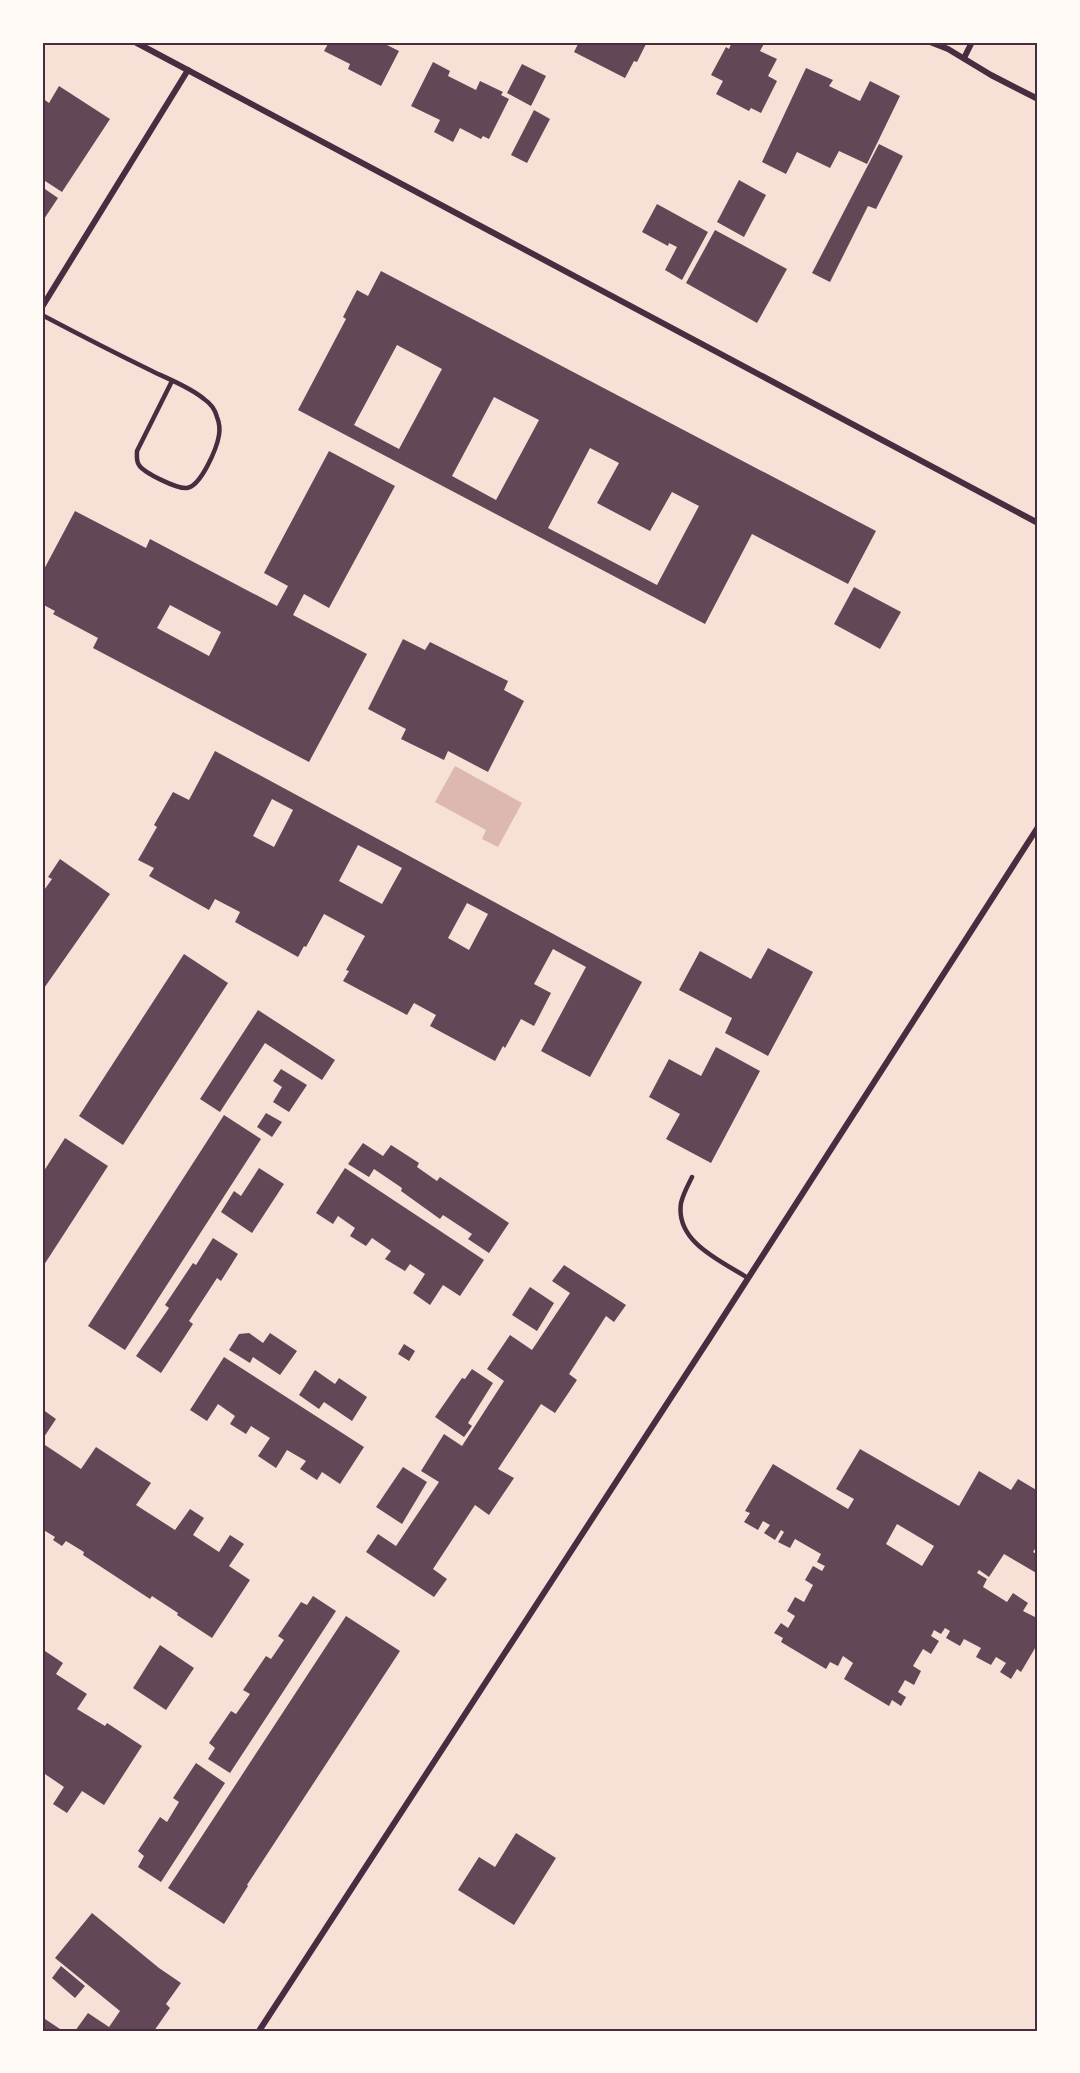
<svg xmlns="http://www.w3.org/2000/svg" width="1080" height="2073" font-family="'Open Sans',sans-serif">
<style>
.water{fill:#dcb8b0}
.building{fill:#644757;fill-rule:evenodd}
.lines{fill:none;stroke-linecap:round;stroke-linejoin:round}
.service{stroke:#4a2c40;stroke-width:4.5}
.minor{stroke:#4a2c40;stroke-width:6}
.neatline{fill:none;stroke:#4a2c40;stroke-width:2}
</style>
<rect width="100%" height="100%" fill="#f7e1d7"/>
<polygon class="water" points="455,766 522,803 498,847 482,839 486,830 435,802"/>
<g class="building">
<polygon points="329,42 381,42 399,51 381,86 348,69 350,64 324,51"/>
<polygon points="579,42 647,42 637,62 634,61 625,78 574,52"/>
<polygon points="732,42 765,42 760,51 777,59 768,76 777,81 761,113 751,108 749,111 716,94 723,81 711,75 726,47 729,49"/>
<polygon points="433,62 450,71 448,76 476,90 480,81 503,92 501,95 509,99 489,139 483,136 481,139 460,128 453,142 434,132 440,120 411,106"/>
<polygon points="522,64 546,76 531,106 507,93"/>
<polygon points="806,68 833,80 829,86 860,101 870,81 900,96 867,164 839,151 830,168 797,152 786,174 762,162"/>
<polygon points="59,86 110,119 62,192 42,179 42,98 49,103"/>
<polygon points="534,110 550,119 527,163 511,155"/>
<polygon points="879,144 903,156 876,209 868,206 830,282 812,273"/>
<polygon points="739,180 766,195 744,237 717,222"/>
<polygon points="42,187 58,198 42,222"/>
<polygon points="657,204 708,232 682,280 665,270 677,247 669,243 668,246 642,232"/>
<polygon points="715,230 787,269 757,323 686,283"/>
<path d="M381 271 876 531 848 584 752 534 705 624 298 410 346 319 343 317 357 290 368 296ZM397 345 442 369 399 449 354 425ZM494 397 539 420 496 500 452 476ZM590 448 619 463 597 503 650 531 672 492 699 506 657 585 548 528Z"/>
<path d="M329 451 395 486 329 608 304 594 293 615 367 654 309 762 93 648 98 638 53 614 55 611 42 604V573L75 511 146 548 150 539 277 606 288 586 264 573ZM170 605 221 632 209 656 157 628Z"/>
<polygon points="854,587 901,612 880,649 834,624"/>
<polygon points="403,639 425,650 430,642 508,681 504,690 524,701 488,772 448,751 444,760 401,739 406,729 368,709"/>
<path d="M215 751 642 982 590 1077 541 1051 586 967 553 949 534 984 551 993 534 1026 521 1019 505 1048 503 1046 495 1061 430 1026 436 1015 414 1003 407 1015 343 981 349 971 346 970 365 936 324 914 306 947 304 946 298 957 235 922 240 912 215 899 209 910 149 876 154 868 138 860 157 827 154 825 173 792 189 800ZM272 799 293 810 274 847 253 836ZM358 845 402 868 382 904 339 881ZM467 903 488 914 469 950 448 938Z"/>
<polygon points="60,859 110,894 42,991 42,893 52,879 48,877"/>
<polygon points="768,948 813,972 768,1056 725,1033 732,1018 679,990 700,951 751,979"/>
<polygon points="184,954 228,983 123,1145 79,1116"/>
<polygon points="258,1010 335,1060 322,1080 265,1043 220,1112 200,1099"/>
<polygon points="716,1047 760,1071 711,1163 666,1139 680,1114 649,1097 669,1059 701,1076"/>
<polygon points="281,1069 307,1085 289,1112 273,1102 282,1087 273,1081"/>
<polygon points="266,1113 282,1122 272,1137 257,1127"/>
<polygon points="224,1115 261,1139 125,1350 88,1326"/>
<polygon points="65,1138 108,1166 42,1268 42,1174"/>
<polygon points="363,1143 383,1156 391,1145 419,1163 417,1167 437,1181 440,1177 509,1223 489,1253 468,1239 472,1234 443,1215 440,1219 401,1191 402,1188 374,1169 369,1177 348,1164"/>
<polygon points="259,1168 284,1184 252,1233 221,1212 234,1191 241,1196"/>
<polygon points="345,1168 484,1260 460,1296 443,1285 430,1305 413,1293 425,1274 410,1264 405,1271 385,1259 391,1251 372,1238 366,1246 350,1236 355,1228 338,1216 333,1224 316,1213"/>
<polygon points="213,1238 238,1254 221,1281 217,1278 189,1321 193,1324 161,1373 136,1356 169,1308 165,1305 193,1263 196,1265"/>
<polygon points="564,1265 626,1305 614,1322 606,1316 569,1374 577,1380 555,1413 541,1404 498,1469 514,1478 489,1515 475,1505 433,1569 447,1579 434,1597 366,1552 378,1534 396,1546 439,1482 421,1471 444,1434 462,1446 504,1381 487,1369 510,1335 532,1350 570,1293 552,1281"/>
<polygon points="530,1287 554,1303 537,1331 512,1315"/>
<polygon points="249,1333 263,1343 270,1333 297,1351 280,1375 253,1357 250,1363 229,1350 239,1334"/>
<polygon points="404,1344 415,1351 409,1361 398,1354"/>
<polygon points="224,1357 364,1447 340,1484 322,1472 317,1480 300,1469 306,1461 287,1450 276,1468 258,1456 270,1438 251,1426 246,1434 230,1424 235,1416 218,1404 207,1421 190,1410"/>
<polygon points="472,1369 493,1383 468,1423 472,1426 464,1437 435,1417 462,1378 465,1379"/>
<polygon points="315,1370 335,1384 339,1378 367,1397 352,1421 324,1402 319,1409 299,1395"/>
<polygon points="42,1409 56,1419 42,1440"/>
<polygon points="42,1443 81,1469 96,1447 151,1483 136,1505 175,1530 190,1509 204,1518 193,1535 219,1552 230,1535 244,1544 229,1566 250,1580 212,1638 177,1615 178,1613 152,1596 150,1599 83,1555 84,1552 66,1541 62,1546 53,1540 55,1537 42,1529"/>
<path d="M860 1449 959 1506 979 1471 1011 1490 1018 1479 1038 1491V1544L1033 1552 1038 1555V1574L1004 1554 989 1577 979 1570 977 1573 987 1579 983 1587 1007 1602 1013 1593 1028 1603 1023 1611 1035 1617 1038 1611V1643L1021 1672 1017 1669 1011 1679 1000 1672 1006 1663 996 1657 991 1665 976 1657 981 1648 964 1639 960 1646 946 1638 950 1631 945 1628 941 1634 934 1630 931 1636 939 1641 931 1654 923 1649 913 1666 921 1671 914 1685 905 1680 898 1692 906 1697 901 1706 892 1700 889 1706 844 1679 853 1663 843 1656 838 1666 830 1662 826 1669 781 1642 783 1638 774 1633 781 1623 788 1628 795 1616 787 1611 795 1597 804 1602 813 1585 805 1580 813 1566 822 1571 825 1566 817 1562 821 1554 795 1539 790 1548 778 1542 784 1532 781 1530 775 1540 764 1533 770 1525 763 1521 758 1530 744 1522 750 1513 745 1511 773 1464 848 1509 854 1499 836 1489ZM897 1524 934 1546 922 1566 886 1544Z"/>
<polygon points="403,1467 427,1482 402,1524 376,1507"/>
<polygon points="313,1596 336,1611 230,1773 208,1759 215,1748 209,1743 231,1711 236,1714 250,1694 243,1690 266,1656 271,1659 284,1640 278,1636 301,1602 307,1605"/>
<polygon points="346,1616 400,1651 247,1885 248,1886 224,1924 168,1888"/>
<polygon points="160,1645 194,1668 166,1710 133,1688"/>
<polygon points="42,1649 63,1663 56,1674 87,1694 77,1709 105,1726 107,1723 142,1746 104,1805 82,1791 67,1813 53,1804 64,1787 42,1772"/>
<polygon points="196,1763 225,1783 161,1882 138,1867 144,1856 138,1851 160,1817 167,1822 179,1802 173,1798"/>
<polygon points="516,1833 556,1858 514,1925 458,1890 479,1857 495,1867"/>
<polygon points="92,1913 159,1968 181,1983 166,2004 170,2008 154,2031 75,2031 88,2013 109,2027 120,2011 55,1958"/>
<polygon points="61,1966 85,1986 75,1998 52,1978"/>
<polygon points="42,2017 63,2031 42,2031"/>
</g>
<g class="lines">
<g class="service">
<path d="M42 315C78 334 115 353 152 371 168 379 190 387 204 399 210 403 215 409 217 417 219 422 220 429 219 435 217 448 201 486 187 488 177 489 144 473 139 465 136 461 137 456 137 451L172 381"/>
<path d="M692 1177C688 1185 683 1194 681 1203 675 1242 721 1261 748 1278"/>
</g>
<g class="minor">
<polyline points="135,42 1038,523"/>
<polyline points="930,42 948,49 991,75 1038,99"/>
<polyline points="964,58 972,42"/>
<polyline points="42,307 188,70"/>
<polyline points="259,2031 711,1336 1038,827"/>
</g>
</g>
<rect width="1080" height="2073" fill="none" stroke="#fffaf5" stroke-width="87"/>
<rect x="44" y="44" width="992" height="1986" class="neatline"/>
</svg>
